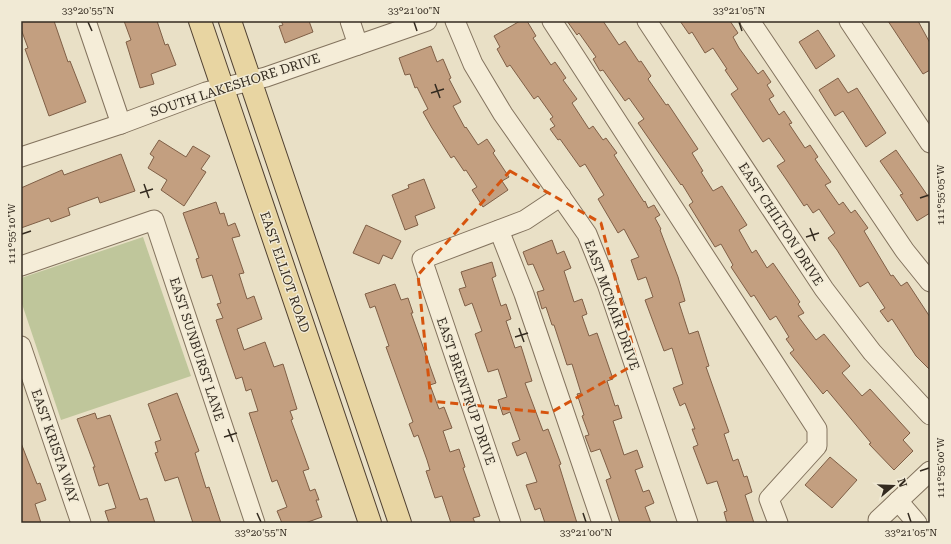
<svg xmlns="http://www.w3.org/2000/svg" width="951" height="544" font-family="'Roboto Serif',serif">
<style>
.green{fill:#bfc69b}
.building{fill:#c39f80;stroke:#7f5f46}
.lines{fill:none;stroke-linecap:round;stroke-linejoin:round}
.minor-casing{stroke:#83735e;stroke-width:21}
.major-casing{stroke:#514131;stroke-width:24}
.minor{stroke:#f5edd8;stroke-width:19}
.major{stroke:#e8d5a2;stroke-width:22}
.marked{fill:none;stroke:#d6540e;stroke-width:3;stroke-dasharray:8 5;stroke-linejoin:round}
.ticks{fill:none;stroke:#342b20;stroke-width:1.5}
.labels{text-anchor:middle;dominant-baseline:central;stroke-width:3;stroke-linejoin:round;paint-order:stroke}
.street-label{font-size:13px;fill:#342b20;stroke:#f1ead5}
.neatline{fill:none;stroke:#342b20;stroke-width:1.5}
.ticks-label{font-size:10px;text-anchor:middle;fill:#342b20}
</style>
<rect width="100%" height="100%" fill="#e9e0c6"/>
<polygon class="green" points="143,237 191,376 61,420 21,301 21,278"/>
<g class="building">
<polygon points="21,21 54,21 68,62 70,61 86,102 49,116 25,49 28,48 21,29"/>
<polygon points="124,21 157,21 165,45 168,44 176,65 151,74 154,84 140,88 126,42 131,40"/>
<polygon points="281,21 309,21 313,32 285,43 279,26 283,25"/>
<polygon points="520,21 527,21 536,36 533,38 551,65 555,62 566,78 563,80 577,99 572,103 589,129 593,126 603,140 606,138 617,153 614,155 644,202 645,201 648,208 654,205 660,215 655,218 661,229 660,230 678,277 685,301 679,303 689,334 698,331 709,366 706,367 729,432 724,434 733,461 738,459 744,477 747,476 752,492 745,495 754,523 727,523 724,512 727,511 717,481 707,484 693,447 698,445 692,429 695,429 685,403 680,406 673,388 683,384 672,348 664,351 645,300 653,297 646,277 638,280 631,260 639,257 624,229 618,233 598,199 604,195 585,164 580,167 560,139 558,140 550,129 555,126 550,119 553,117 538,96 534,99 510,65 507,67 497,49 500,47 494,36"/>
<polygon points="567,21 603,21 619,45 625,41 639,62 641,61 651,76 648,79 666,105 668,104 698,149 692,153 703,171 701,172 713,191 722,186 747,225 739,230 752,253 756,250 767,268 773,263 800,302 798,304 804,313 798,316 816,340 824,334 850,366 842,373 862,396 870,389 910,433 903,440 913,451 894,470 869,444 871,443 827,390 823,394 790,353 794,350 786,339 789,337 776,316 770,320 754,295 751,297 731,267 733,265 721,244 715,247 689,205 693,202 682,184 681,185 638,123 644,119 629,98 625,101 603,70 600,71 593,59 596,57 579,33 577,35"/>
<polygon points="680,21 730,21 738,33 733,37 739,48 758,74 763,70 771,82 767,85 774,96 769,99 779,115 784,111 792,123 789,124 805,148 810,145 818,157 815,159 831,182 825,185 839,205 843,202 851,213 855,210 868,228 864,231 891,276 893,275 901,286 907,282 930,317 930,370 916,356 892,319 888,322 880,311 885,308 868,282 860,287 837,250 828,238 835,233 819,209 813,213 807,204 804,206 786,179 777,166 785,161 769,138 763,142 731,94 738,89 725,70 727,69 713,48 705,53 692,32 689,34"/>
<polygon points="888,21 918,21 930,43 930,70 923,74"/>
<polygon points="818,30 835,56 816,69 799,42"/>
<polygon points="431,46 437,62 443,59 451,78 449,79 461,102 453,106 465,128 466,127 478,145 487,139 495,151 493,153 509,177 502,181 508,190 483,207 472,190 477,187 466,170 464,171 454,156 451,158 432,128 423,112 428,109 417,87 415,88 410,74 405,75 399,58"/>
<polygon points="838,78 848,93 857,88 886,133 866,147 843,111 835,116 819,90"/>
<polygon points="159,140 186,157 193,146 210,156 201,169 206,172 184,206 161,190 167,180 148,168 154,157 150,154"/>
<polygon points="896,150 930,199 930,213 917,221 900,195 903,194 880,161"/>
<polygon points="121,154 135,191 100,203 98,197 68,208 70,215 51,222 49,218 21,228 21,188 62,170 64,175"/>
<polygon points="424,179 435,208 415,216 418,225 405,230 392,195 409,188 408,185"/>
<polygon points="216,202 220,214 224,213 228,226 235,223 240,236 232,238 244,273 239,274 247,299 254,296 262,319 237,329 244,350 265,342 274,367 283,364 297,409 290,411 293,419 291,420 309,469 303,471 310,491 315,489 319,500 316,500 322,517 305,523 282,523 277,511 287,507 277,480 272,482 249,413 258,411 251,389 246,391 242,377 236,379 216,320 223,318 217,304 221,303 212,275 202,278 196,259 199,258 183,213"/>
<polygon points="366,225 401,241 392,259 383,255 379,264 353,253"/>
<polygon points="552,240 557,254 564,251 571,268 564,271 574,302 582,299 587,314 582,316 589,336 597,333 613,379 607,381 615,406 618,405 622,418 613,421 624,455 637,450 643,467 635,470 643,492 649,490 654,503 645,507 651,523 620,523 606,480 611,478 600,449 591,452 585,436 589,435 582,416 584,415 577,394 581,393 572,364 567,365 554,325 552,325 546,307 542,309 537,292 544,290 533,264 528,265 523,252"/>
<polygon points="492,262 496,276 492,278 501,306 506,304 511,319 506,321 515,348 521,346 532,381 525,383 543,431 548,429 561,464 559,465 577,523 545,523 540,508 535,510 526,485 537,482 526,452 517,456 512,443 520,440 510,412 503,415 498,400 507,397 498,369 488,372 475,334 482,331 472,303 465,306 459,289 466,287 461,272"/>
<polygon points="395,284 401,300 408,298 413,313 411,313 436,383 430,385 439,409 444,407 452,428 443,431 450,452 459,449 465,467 463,468 480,516 473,518 475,523 451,523 442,496 435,498 426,471 430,470 427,460 418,435 414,437 409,424 413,422 386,347 389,346 375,306 370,308 365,294"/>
<polygon points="177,393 199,451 195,453 206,488 209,487 221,523 193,523 178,477 165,481 155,453 158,452 155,442 161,440 148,404"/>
<polygon points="95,413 97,419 110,415 140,500 147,498 155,523 109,523 105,511 116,508 108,483 99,486 93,467 95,467 77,419"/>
<polygon points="21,443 37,484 40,483 46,500 35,504 41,523 21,523"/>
<polygon points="830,457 857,480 832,508 805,485"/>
</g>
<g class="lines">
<g class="minor-casing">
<g id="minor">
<polyline points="86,21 121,124"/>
<polyline points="350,21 358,45"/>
<polyline points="455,21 473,64 503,114 587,234 607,284 688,523"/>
<polyline points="552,21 817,429 817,446 769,499 778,523"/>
<polyline points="647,21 824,289 872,352 930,415"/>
<polyline points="750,21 905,251 930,282"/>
<polyline points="849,21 930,143"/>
<polyline points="21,157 121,124 206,92 266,77 427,21"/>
<polyline points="499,230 524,294 602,523"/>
<polyline points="21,266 154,220 255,523"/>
<polyline points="21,346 81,523"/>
<polyline points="898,501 917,523"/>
<polyline points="878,520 930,471"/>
<polyline points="511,523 422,259 525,220 561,196"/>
</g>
</g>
<g class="major-casing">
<g id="major">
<polyline points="200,21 370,523"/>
<polyline points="230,21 400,523"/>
</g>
</g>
<use href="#minor" class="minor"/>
<use href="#major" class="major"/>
</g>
<path class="marked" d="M510 171 601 223 637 363 550 413 431 401 418 275Z"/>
<path class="ticks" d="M88 22 92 31M414 22 417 31M739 22 742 31M435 84 440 98M431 93 444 89M144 184 149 198M140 193 153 189M920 198 929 195M810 228 815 241M22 234 31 231M806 237 819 233M519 328 524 342M515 337 528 333M228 429 233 442M224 437 237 433M920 471 929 468M257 513 261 522M583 513 586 522M908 513 911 522"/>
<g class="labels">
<g class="street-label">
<text transform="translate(235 85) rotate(-18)">SOUTH LAKESHORE DRIVE</text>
<text transform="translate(781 224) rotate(57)">EAST CHILTON DRIVE</text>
<text transform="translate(285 272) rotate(71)">EAST ELLIOT ROAD</text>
<text transform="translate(612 305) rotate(70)">EAST MCNAIR DRIVE</text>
<text transform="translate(197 349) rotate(72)">EAST SUNBURST LANE</text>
<text transform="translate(466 391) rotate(71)">EAST BRENTRUP DRIVE</text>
<text transform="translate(55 446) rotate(71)">EAST KRISTA WAY</text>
</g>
</g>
<rect width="951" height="544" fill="none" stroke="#f1ead5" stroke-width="44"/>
<g transform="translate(893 486) rotate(71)" stroke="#f1ead5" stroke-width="3" paint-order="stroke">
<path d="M0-3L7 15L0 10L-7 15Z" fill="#342b20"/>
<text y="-6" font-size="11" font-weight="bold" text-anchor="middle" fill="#342b20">N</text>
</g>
<rect x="22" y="22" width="907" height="500" class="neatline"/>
<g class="ticks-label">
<text x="88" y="14">33°20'55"N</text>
<text x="414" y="14">33°21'00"N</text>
<text x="739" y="14">33°21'05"N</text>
<text transform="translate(940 195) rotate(-90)" y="4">111°55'05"W</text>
<text transform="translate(11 234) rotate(-90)" y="4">111°55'10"W</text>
<text transform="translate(940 468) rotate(-90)" y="4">111°55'00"W</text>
<text x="261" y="536">33°20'55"N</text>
<text x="586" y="536">33°21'00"N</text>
<text x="911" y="536">33°21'05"N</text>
</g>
</svg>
